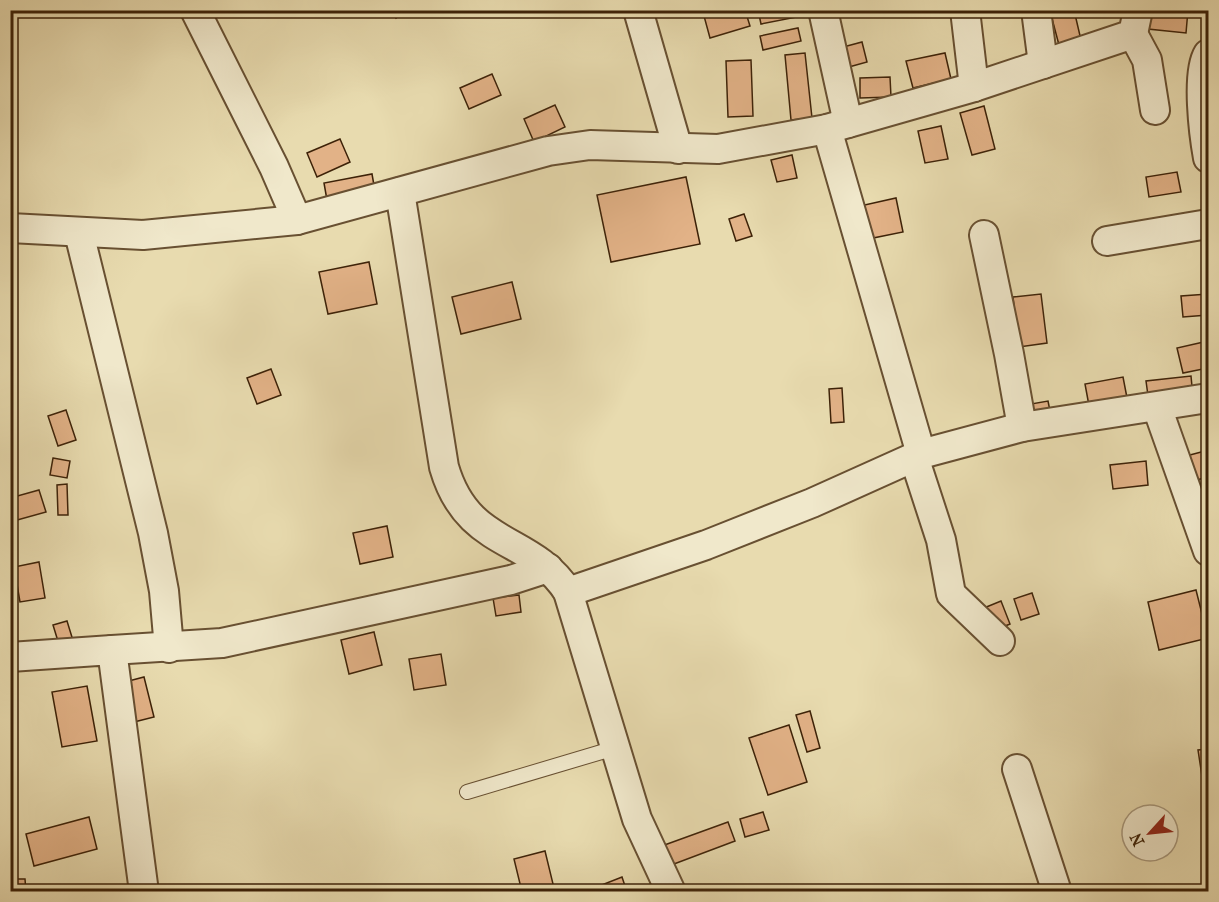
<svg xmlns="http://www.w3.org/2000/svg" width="1219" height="902" font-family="'IM FELL French Canon',serif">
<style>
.building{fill:#e2b287;stroke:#3d2208;stroke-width:1.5}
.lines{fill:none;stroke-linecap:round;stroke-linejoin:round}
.service-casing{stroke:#685032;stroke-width:16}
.minor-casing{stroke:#685032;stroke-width:32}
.service{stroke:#f0e8cb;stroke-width:14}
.minor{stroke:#f0e8cb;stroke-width:28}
</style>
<rect width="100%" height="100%" fill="#e8dbaf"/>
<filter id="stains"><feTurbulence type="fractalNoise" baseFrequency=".00333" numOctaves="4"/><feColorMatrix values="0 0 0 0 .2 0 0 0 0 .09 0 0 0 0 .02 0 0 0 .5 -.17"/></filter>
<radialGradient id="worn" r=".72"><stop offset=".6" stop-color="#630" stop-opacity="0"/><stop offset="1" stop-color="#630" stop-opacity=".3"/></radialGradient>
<g class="building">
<polygon points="390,10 404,10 396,18"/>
<polygon points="721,10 745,10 750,26 710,38 704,16"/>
<polygon points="758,10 801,10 802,16 761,24"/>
<polygon points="1074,10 1081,40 1059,45 1050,11"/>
<polygon points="1150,10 1188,10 1186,33 1148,29"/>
<polygon points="798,28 801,41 763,50 760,36"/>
<polygon points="862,42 867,62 838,70 832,50"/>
<polygon points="805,53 812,118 791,120 785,55"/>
<polygon points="945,53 951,79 913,88 906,61"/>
<polygon points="751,60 753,116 728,117 726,61"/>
<polygon points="492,74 501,95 469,109 460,88"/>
<polygon points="890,77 891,97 860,98 860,78"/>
<polygon points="555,105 565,127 534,142 524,119"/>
<polygon points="984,106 995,149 972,155 960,113"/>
<polygon points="941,126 948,159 925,163 918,131"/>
<polygon points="340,139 350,162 317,177 307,153"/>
<polygon points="792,155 797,178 777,182 771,160"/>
<polygon points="1177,172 1181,192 1149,197 1146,177"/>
<polygon points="372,174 375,191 327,200 324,183"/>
<polygon points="686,177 700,244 611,262 597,195"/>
<polygon points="896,198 903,232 868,239 860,206"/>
<polygon points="744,214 752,236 736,241 729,219"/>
<polygon points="369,262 377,304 328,314 319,272"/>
<polygon points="512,282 521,319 461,334 452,297"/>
<polygon points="1041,294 1047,343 1019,347 1013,297"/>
<polygon points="1208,294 1208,315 1183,317 1181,296"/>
<polygon points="1208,341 1208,368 1183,373 1177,348"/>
<polygon points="271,369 281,395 257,404 247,378"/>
<polygon points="1191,376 1193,397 1149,403 1146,381"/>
<polygon points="1123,377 1128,403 1090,411 1085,384"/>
<polygon points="842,388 844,422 831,423 829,389"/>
<polygon points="1048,401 1051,416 1028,420 1025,405"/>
<polygon points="66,410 76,440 58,446 48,416"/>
<polygon points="1205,451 1208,477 1193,481 1186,456"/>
<polygon points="53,458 70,461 67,478 50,475"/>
<polygon points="1146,461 1148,485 1113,489 1110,465"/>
<polygon points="67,484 68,515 58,515 57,485"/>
<polygon points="39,490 46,512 10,522 10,498"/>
<polygon points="387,526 393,557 360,564 353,533"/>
<polygon points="39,562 45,598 20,602 14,567"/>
<polygon points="1196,590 1208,638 1159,650 1148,602"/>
<polygon points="1032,593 1039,614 1021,620 1014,599"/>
<polygon points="519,595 521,612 496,616 493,598"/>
<polygon points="1001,601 1010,624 993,631 984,608"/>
<polygon points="67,621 75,647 61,651 53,625"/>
<polygon points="374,632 382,665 349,674 341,640"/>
<polygon points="441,654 446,685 414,690 409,659"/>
<polygon points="144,677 154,717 130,723 121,683"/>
<polygon points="87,686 97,741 62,747 52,692"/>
<polygon points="810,711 820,748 807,752 796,715"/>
<polygon points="789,725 807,782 768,795 749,738"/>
<polygon points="1208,749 1208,783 1203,783 1198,750"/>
<polygon points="763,812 769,830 745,837 740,819"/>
<polygon points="89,817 97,849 34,866 26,834"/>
<polygon points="728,822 735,841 666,867 659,847"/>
<polygon points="545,851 554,888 522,892 514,859"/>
<polygon points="622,877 627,892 584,892"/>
<polygon points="10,879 25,879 26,892 10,892"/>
</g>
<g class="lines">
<g class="service-casing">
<polyline id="service" points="467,792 615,748"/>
</g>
<g class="minor-casing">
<g id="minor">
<polyline points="195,10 274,167 297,220"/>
<polyline points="638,10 678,149"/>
<polyline points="823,10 848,123"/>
<polyline points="965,10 974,87"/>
<polyline points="1036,10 1043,64"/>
<polyline points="1133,34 1147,60 1155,110"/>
<path d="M1208 54C1196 73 1204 136 1208 158"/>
<polyline points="827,129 921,454"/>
<path d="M400 192 444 467C468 550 531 534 568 592L637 819 671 892"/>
<polyline points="10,228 143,235 297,220 548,151 590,145 718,149 827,129 974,87 1133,34 1138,10"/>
<polyline points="79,233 153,533 164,591 169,648"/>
<polyline points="984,235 1009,354 1022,427"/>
<polyline points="1107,241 1208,224"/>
<polyline points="1157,407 1208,551"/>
<polyline points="914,457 941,540 951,594 1000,641"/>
<polyline points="568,592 706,545 812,503 921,454 1022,427 1208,398"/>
<polyline points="112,650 222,643 511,580 548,568"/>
<polyline points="10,657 112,650 144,892"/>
<polyline points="1017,769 1057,892"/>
</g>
</g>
<use href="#service" class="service"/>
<use href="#minor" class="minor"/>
</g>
<rect width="1219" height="902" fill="none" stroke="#e8dbaf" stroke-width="36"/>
<rect x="12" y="12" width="1195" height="878" fill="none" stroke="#3d2208" stroke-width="3"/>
<rect x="18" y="18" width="1183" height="866" fill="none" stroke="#3d2208" stroke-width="1.5"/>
<g transform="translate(1150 833) rotate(243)"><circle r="28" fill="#f0e8cb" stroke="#a8997d" stroke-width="1.5"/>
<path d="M0-4.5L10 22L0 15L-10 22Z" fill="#8f2418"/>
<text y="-9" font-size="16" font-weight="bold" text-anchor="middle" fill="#3d2208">N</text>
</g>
<rect width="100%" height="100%" filter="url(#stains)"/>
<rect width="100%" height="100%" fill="url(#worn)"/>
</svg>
